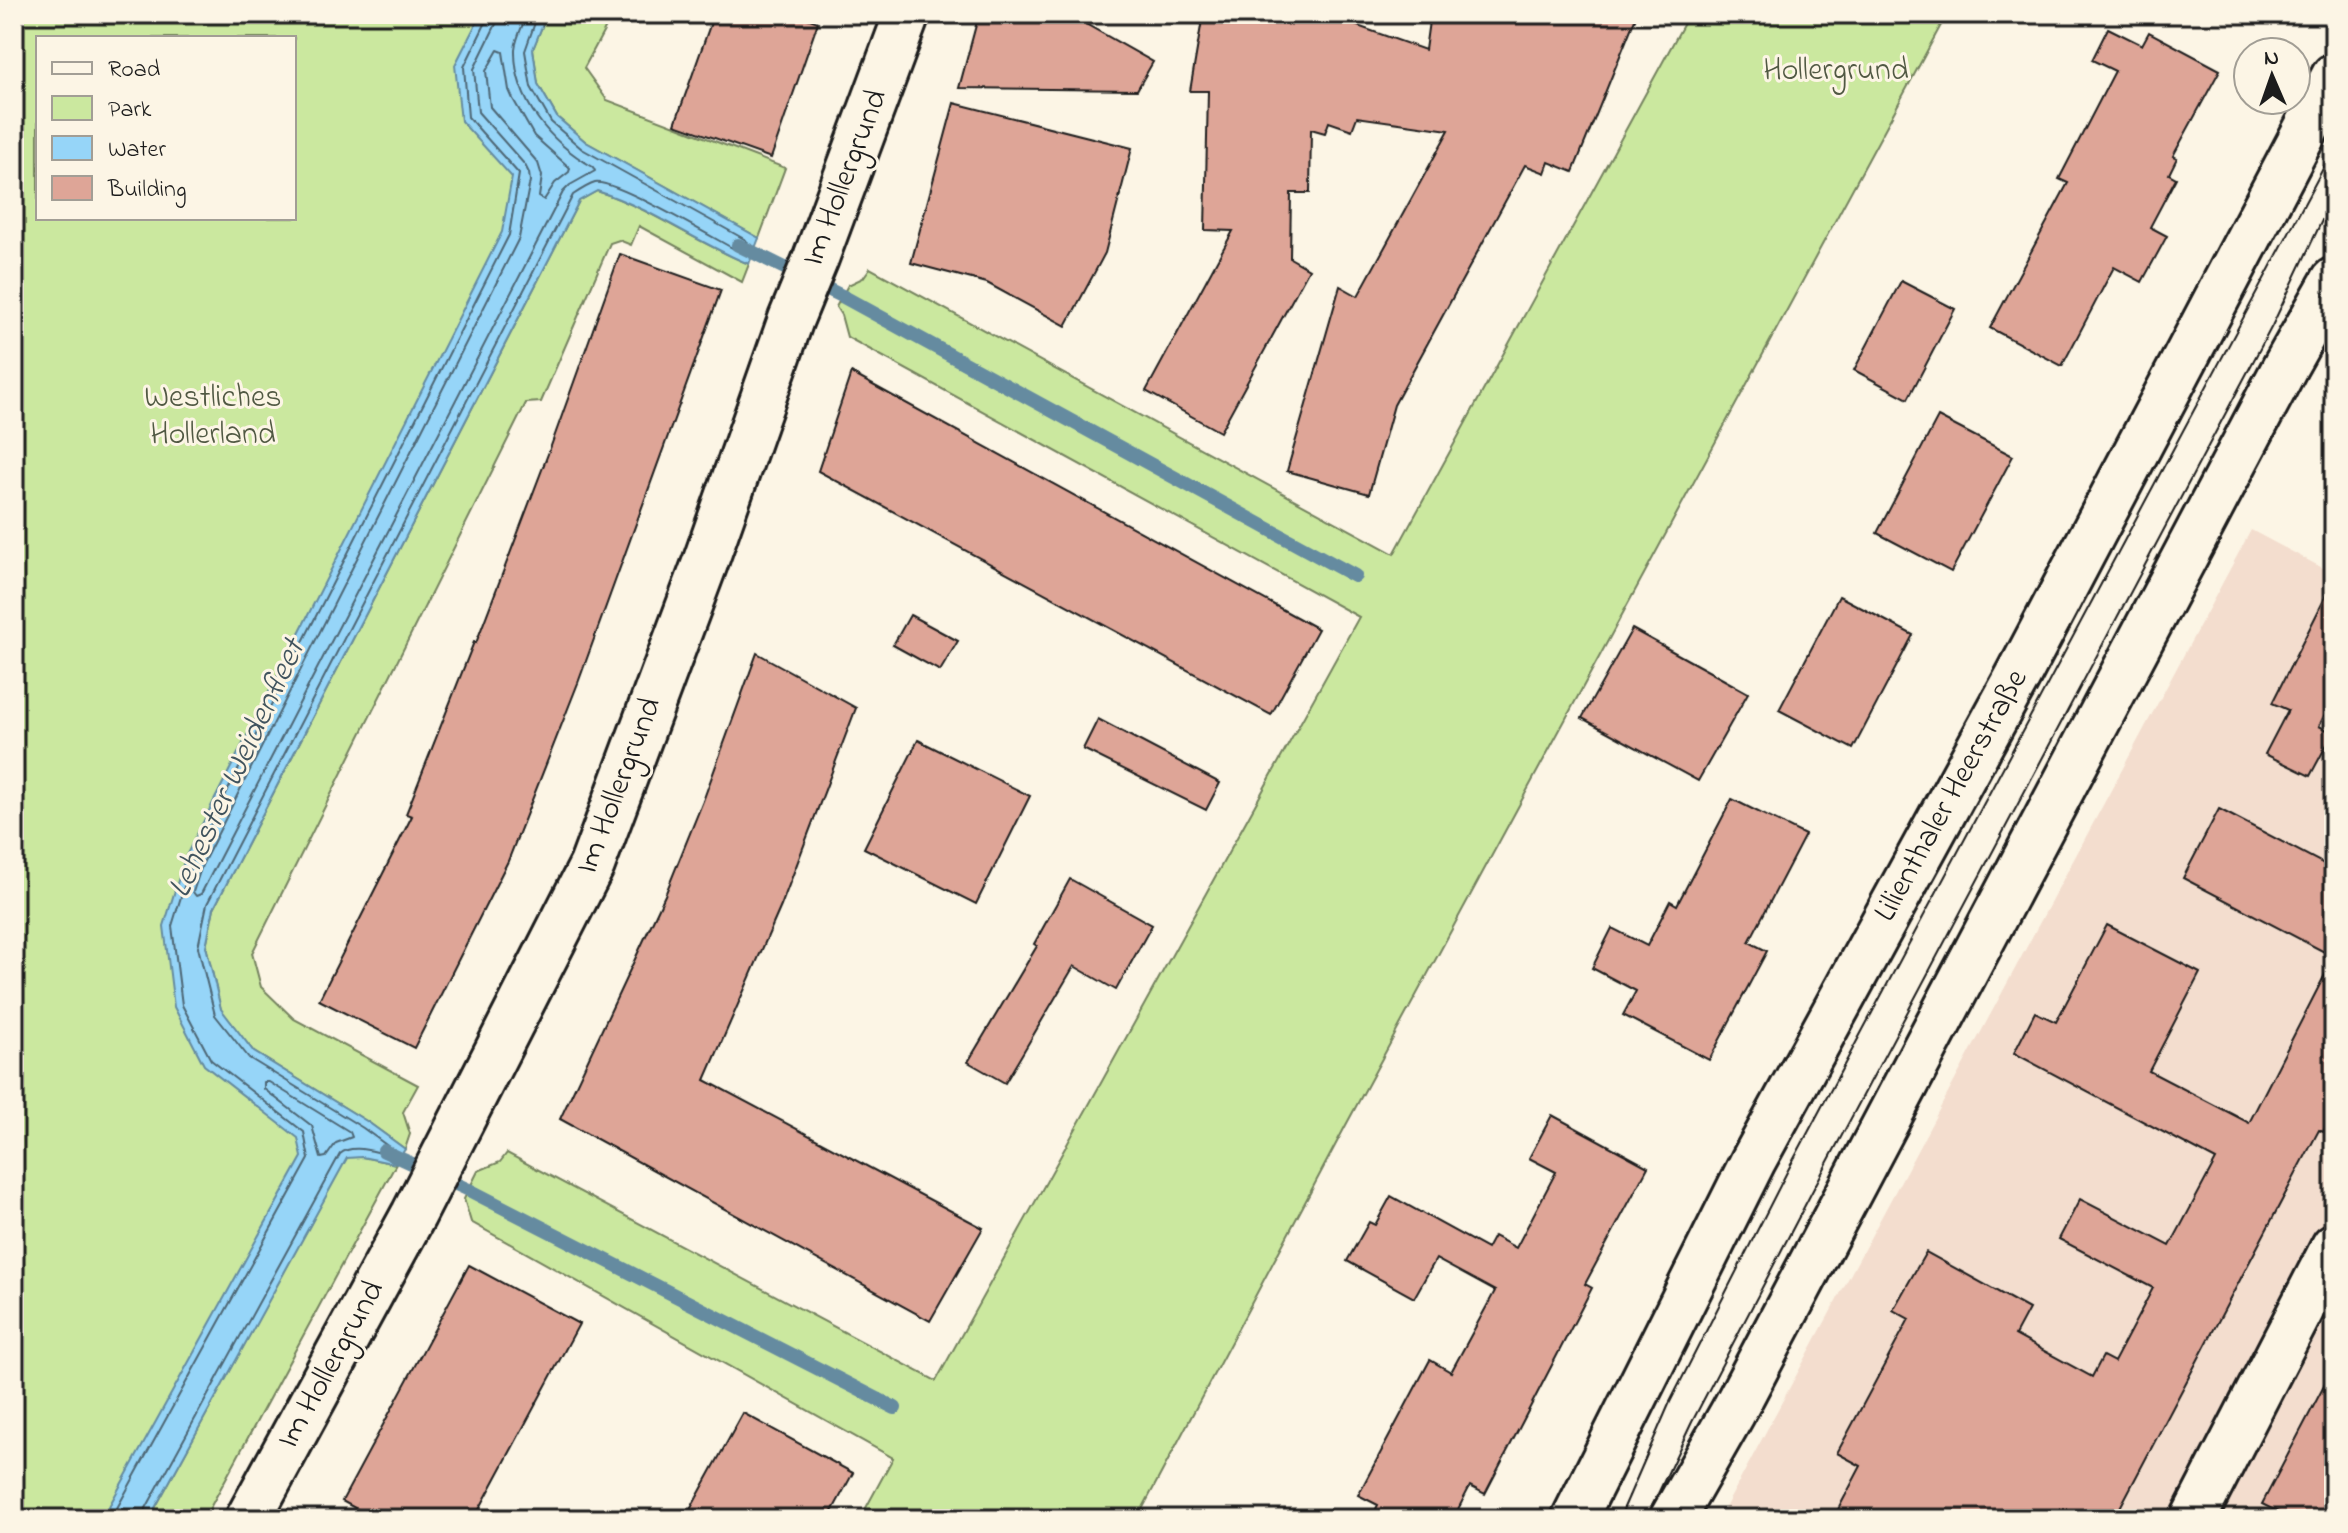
<svg xmlns="http://www.w3.org/2000/svg" width="2348" height="1533" font-family="'Indie Flower',sans-serif">
<style>
.built{fill:#f3ddce}
.green{fill:#cbe89f;stroke:#74825e;stroke-width:2;fill-rule:evenodd}
.water{fill:#96d5f8;stroke:#658ba0;stroke-width:2}
.lines{fill:none;stroke-linecap:round;stroke-linejoin:round}
.shore{stroke:#4d6674;stroke-width:2}
.stream{stroke:#658ba0;stroke-width:14}
.building{fill:#dea597;stroke:#1c1c1c;stroke-width:2}
.minor-casing{stroke:#1c1c1c;stroke-width:50}
.secondary-casing{stroke:#1c1c1c;stroke-width:50}
.minor{stroke:#fcf5e5;stroke-width:44}
.secondary{stroke:#fcf5e5;stroke-width:44}
.tram{stroke:#1c1c1c;stroke-width:2}
.labels{text-anchor:middle;dominant-baseline:central;stroke-width:6;stroke-linejoin:round;paint-order:stroke}
.park-label{font-size:32px;fill:#515943;stroke:#fcf5e5}
.street-label{font-size:32px;fill:#1c1c1c;stroke:#fcf5e5}
.water-label{font-size:34px;font-style:italic;fill:#41545e;stroke:#fcf5e5}
</style>
<rect width="100%" height="100%" fill="#fcf5e5"/>
<filter id="ink" filterUnits="userSpaceOnUse"><feTurbulence type="fractalNoise" baseFrequency=".0125" numOctaves="2"/><feDisplacementMap in="SourceGraphic" scale="16" xChannelSelector="R" yChannelSelector="G"/><feConvolveMatrix kernelMatrix="1 2 1 2 8 2 1 2 1" color-interpolation-filters="sRGB"/></filter>
<g filter="url(#ink)">
<polygon class="built" points="2251,530 2334,574 2334,1519 1719,1519"/>
<g class="green">
<path d="M14 14H525L505 50 554 164 186 923 195 1002 338 1143 130 1519H14ZM38 38H294V218H38Z"/>
<polygon points="547,14 613,14 584,68 607,100 785,168 759,238 586,142 557,117 538,84 533,49"/>
<polygon points="1689,14 1947,14 1346,1125 1137,1519 860,1519 893,1458 471,1222 464,1199 478,1171 500,1162 507,1153 936,1381 1359,617 847,337 841,315 836,307 848,285 863,278 870,268 1394,554"/>
<path d="M597 191C652 209 696 243 749 264L742 282 639 226 631 245 619 240 610 243 541 402 526 403 252 953 261 987 294 1019 418 1085 403 1112 410 1134 405 1149 368 1122 254 1052 221 1010 206 946 214 908 579 201Z"/>
<polygon points="347,1157 362,1157 396,1164 204,1519 149,1519"/>
</g>
<path class="water" d="M481 14H547L533 49 538 84 557 117 586 142 759 238 749 264C697 243 651 208 597 191L579 201 214 908 206 946 221 1009 254 1052 368 1122 405 1149 396 1164 362 1157 347 1158 149 1519H102L302 1157 298 1138 204 1065 174 1007 164 926 185 858 502 232 512 177 461 121 455 65Z"/>
<g class="lines">
<g class="shore">
<path d="M498 14 496 24 474 69 478 112 525 165 529 173 530 181 519 238 202 865 193 892 196 896 201 894 563 192 570 185 595 171 593 167C551 143 514 101 515 49 516 38 523 25 527 14"/>
<polygon points="498,50 503,52 509,90 513,99 534,136 570,168 569,172 555,183 544,200 539,197 542,176 538,163 490,107 486,71"/>
<polygon points="264,1082 269,1082 350,1132 352,1137 336,1143 326,1157 321,1158 312,1126 264,1089"/>
<polyline points="111,1519 309,1159 304,1132 211,1060 182,1005 172,926 192,861 509,235 519,174 468,117 464,67 487,20 488,14"/>
<path d="M143 1519 144 1512 340 1154C352 1144 371 1151 386 1154L390 1150 389 1147 363 1128 249 1058 215 1015 198 947 207 904 573 195C579 191 588 185 595 183 614 179 712 237 734 249L743 252 748 244 746 240 582 149 551 122 531 87 525 51 538 14"/>
</g>
<g class="stream">
<polyline points="738,245 842,296 1355,576"/>
<polyline points="384,1151 469,1190 895,1408"/>
</g>
</g>
<g class="building">
<polygon points="714,14 796,14 818,22 771,158 675,124"/>
<polygon points="979,14 1068,14 1153,62 1137,90 959,88"/>
<polygon points="1203,14 1324,14 1425,50 1430,14 1637,14 1573,172 1549,162 1545,173 1525,165 1394,405 1369,494 1287,471 1340,286 1358,296 1449,130 1357,117 1352,130 1329,122 1325,133 1311,129 1310,193 1291,193 1290,258 1309,269 1220,432 1146,391 1233,231 1205,230 1208,91 1190,91"/>
<polygon points="2108,28 2142,45 2149,32 2220,70 2173,156 2177,158 2169,174 2176,178 2150,227 2167,236 2142,282 2114,267 2062,366 1990,328 2068,183 2059,179 2115,71 2092,60"/>
<polygon points="954,103 1132,148 1105,253 1066,326 987,283 911,263"/>
<polygon points="620,254 721,290 578,683 508,861 414,1048 319,1000 412,816 406,814 474,642 476,643 551,446"/>
<polygon points="1901,281 1955,309 1908,399 1854,370"/>
<polygon points="851,373 1318,629 1271,715 818,471"/>
<polygon points="1938,417 2013,456 1951,572 1877,533"/>
<polygon points="2334,580 2334,696 2319,726 2333,733 2310,776 2265,754 2288,710 2272,703"/>
<polygon points="1839,596 1913,635 1853,749 1779,710"/>
<polygon points="910,615 958,641 940,671 893,645"/>
<polygon points="1632,629 1748,693 1698,781 1582,718"/>
<polygon points="757,653 856,708 781,906 705,1080 983,1228 930,1321 560,1119 665,895 703,801"/>
<polygon points="1098,719 1220,783 1206,810 1083,749"/>
<polygon points="918,740 1030,796 976,904 864,848"/>
<polygon points="1732,799 1805,835 1749,942 1767,951 1709,1060 1623,1015 1636,991 1592,968 1612,928 1647,946 1670,901 1677,905"/>
<polygon points="2219,809 2334,869 2334,957 2183,878"/>
<polygon points="1070,879 1152,925 1116,990 1074,966 1005,1083 968,1062 1037,946 1034,944"/>
<polygon points="2107,925 2200,973 2149,1071 2249,1123 2334,957 2334,1111 2323,1132 2319,1130 2114,1519 1833,1519 1861,1466 1837,1453 1909,1319 1893,1310 1926,1252 2029,1309 2015,1335 2092,1377 2103,1356 2114,1362 2153,1288 2059,1239 2080,1199 2170,1246 2216,1160 2014,1053 2035,1012 2056,1022"/>
<polygon points="1552,1115 1648,1167 1585,1284 1592,1288 1485,1494 1470,1486 1453,1519 1371,1519 1378,1505 1358,1495 1430,1360 1451,1372 1495,1291 1436,1259 1414,1298 1347,1261 1369,1222 1375,1225 1391,1196 1487,1249 1494,1236 1516,1248 1556,1172 1529,1158"/>
<polygon points="469,1265 579,1324 474,1519 375,1519 342,1501"/>
<polygon points="2334,1367 2334,1519 2292,1519 2262,1504"/>
<polygon points="743,1413 853,1473 828,1519 685,1519"/>
</g>
<g class="lines">
<g class="minor-casing">
<g id="minor">
<polyline points="248,1519 414,1214 592,865 705,563 791,319 816,258 907,14"/>
<polyline points="2193,1519 2334,1246"/>
</g>
</g>
<g class="secondary-casing">
<g id="secondary">
<polyline points="1574,1519 1753,1161 2017,678 2334,76"/>
<polyline points="1672,1519 1733,1412 2286,365 2334,280"/>
</g>
</g>
<use href="#minor" class="minor"/>
<use href="#secondary" class="secondary"/>
<g class="tram">
<polyline points="1619,1519 1670,1402 1788,1170 2334,148"/>
<polyline points="1646,1519 1692,1422 1815,1186 2272,326 2334,195"/>
</g>
</g>
</g>
<g class="labels">
<g class="park-label">
<text x="1836" y="71">Hollergrund</text>
<text x="213" y="398">Westliches<tspan x="213" dy="37">Hollerland</tspan></text>
</g>
<g class="street-label">
<text transform="translate(846 178) rotate(-69)">Im Hollergrund</text>
<text transform="translate(620 786) rotate(-69)">Im Hollergrund</text>
<text transform="translate(1952 796) rotate(-61)">Lilienthaler Heerstraße</text>
<text transform="translate(332 1365) rotate(-61)">Im Hollergrund</text>
</g>
<g class="water-label">
<text transform="translate(238 769) rotate(-65)">Lehester Weidenfleet</text>
</g>
</g>
<rect width="2348" height="1533" fill="none" stroke="#fcf5e5" stroke-width="48"/>
<rect x="24" y="24" width="2300" height="1485" fill="none" stroke="#1c1c1c" stroke-width="3" filter="url(#ink)"/>
<rect x="36" y="36" width="260" height="184" fill="#fcf5e5" stroke="#a29e95" stroke-width="2"/>
<rect x="52" y="62" width="40" height="12" fill="#fcf5e5" stroke="#a29e95" stroke-width="2"/>
<text x="108" y="76" font-size="24" fill="#1c1c1c">Road</text>
<rect x="52" y="96" width="40" height="24" fill="#cbe89f" stroke="#a29e95" stroke-width="2"/>
<text x="108" y="116" font-size="24" fill="#1c1c1c">Park</text>
<rect x="52" y="136" width="40" height="24" fill="#96d5f8" stroke="#a29e95" stroke-width="2"/>
<text x="108" y="156" font-size="24" fill="#1c1c1c">Water</text>
<rect x="52" y="176" width="40" height="24" fill="#dea597" stroke="#a29e95" stroke-width="2"/>
<text x="108" y="196" font-size="24" fill="#1c1c1c">Building</text>
<g transform="translate(2272 76) rotate(358)"><circle r="38" fill="#fcf5e5" stroke="#a29e95" stroke-width="2"/>
<path d="M0-6L14 30L0 20L-14 30Z" fill="#1c1c1c"/>
<text y="-12" font-size="22" font-weight="bold" text-anchor="middle" fill="#1c1c1c">N</text>
</g>
</svg>
